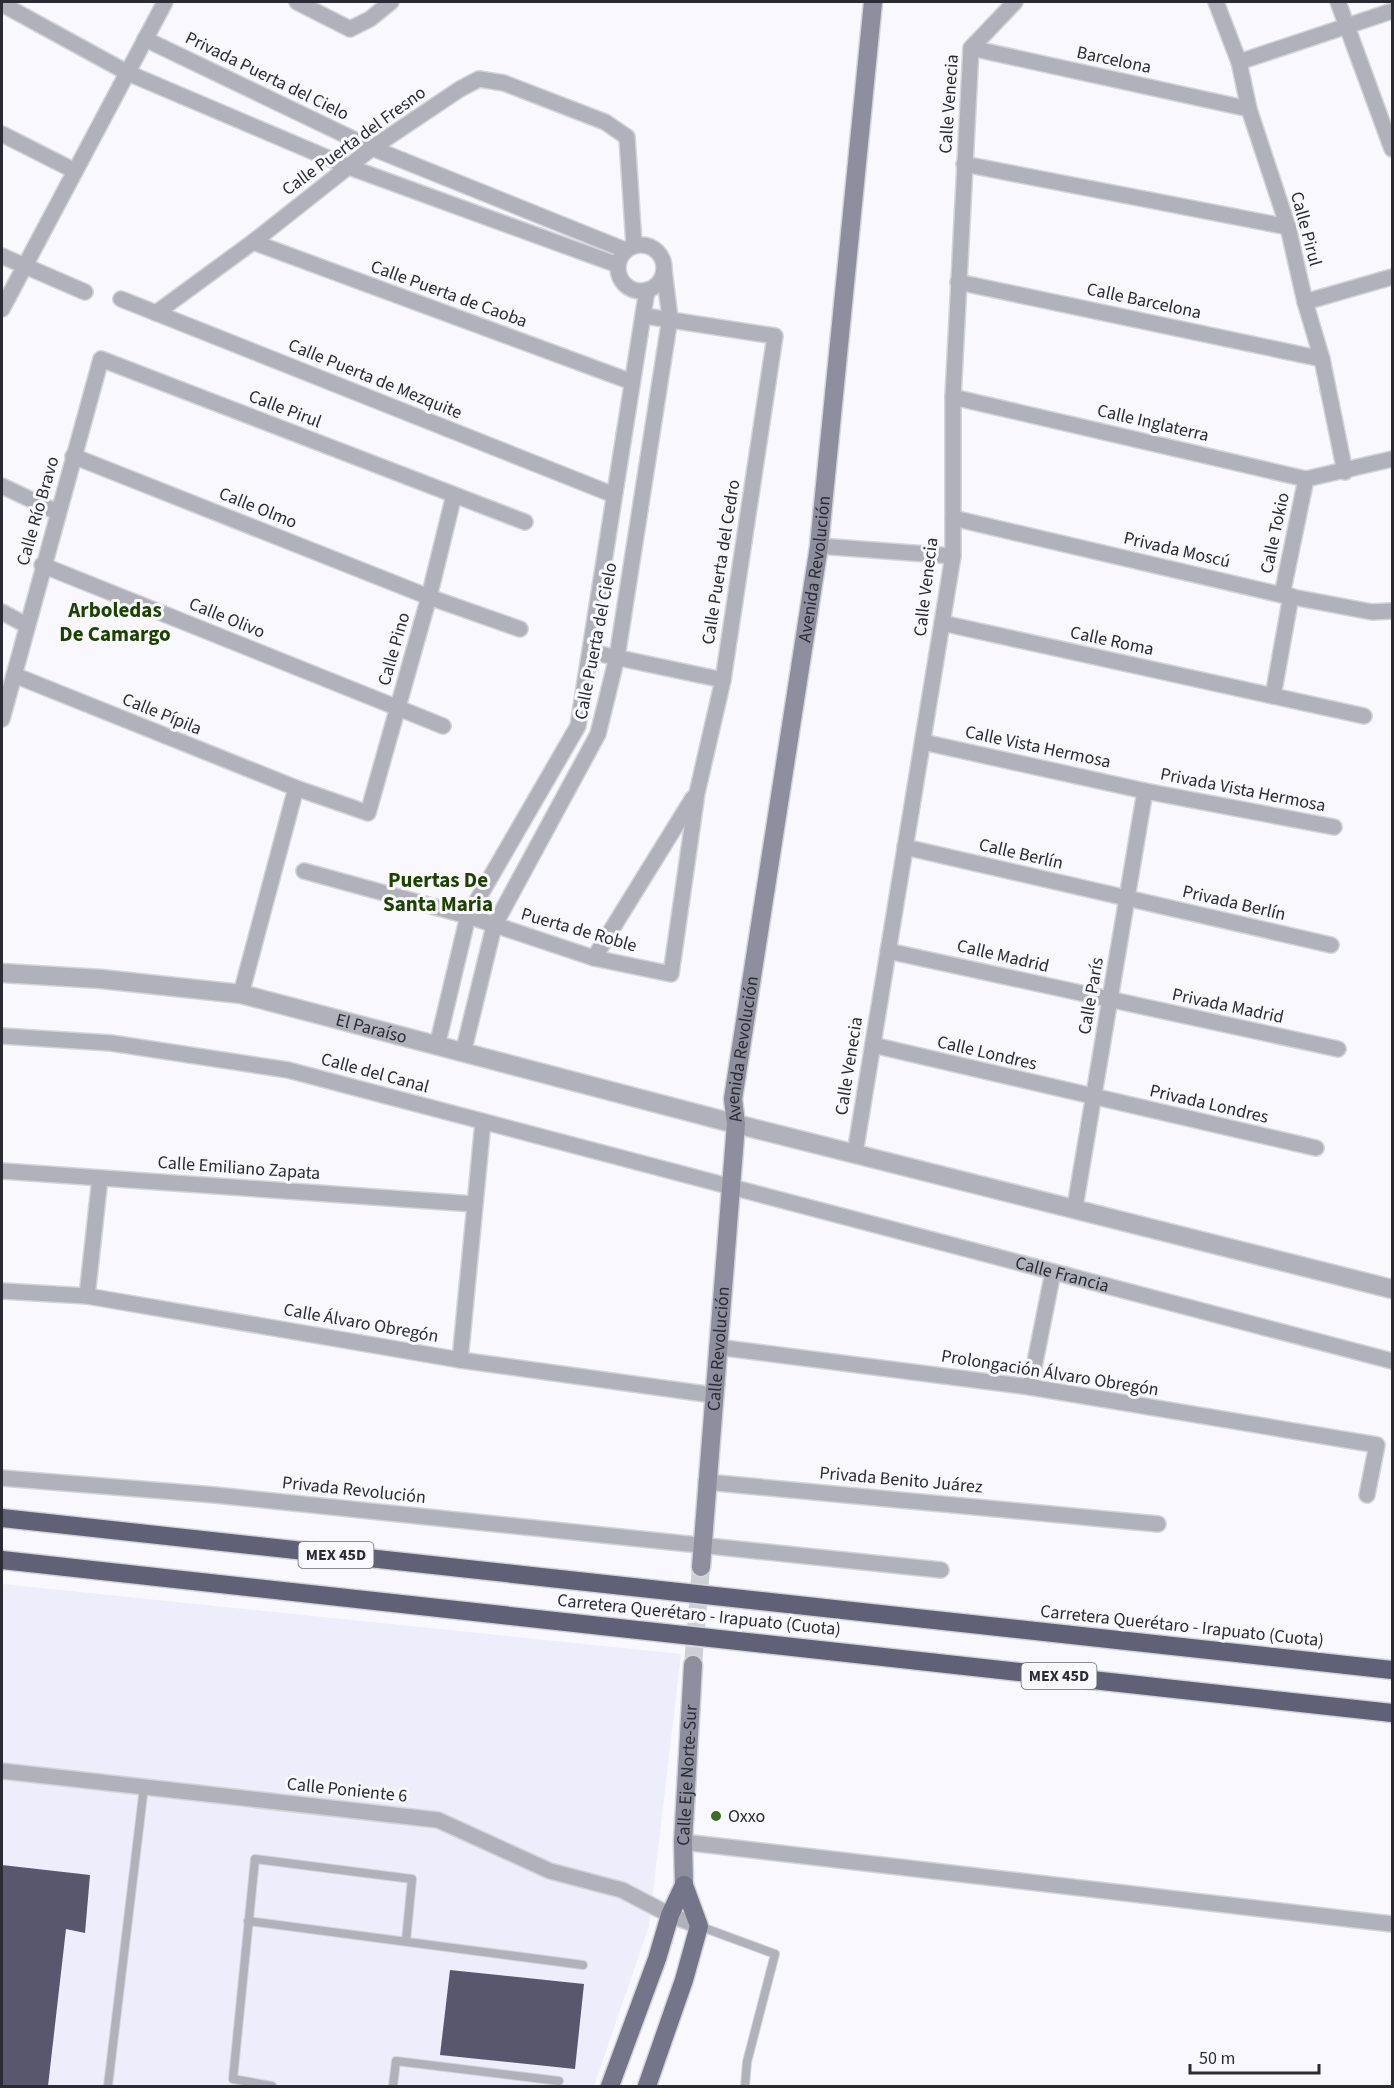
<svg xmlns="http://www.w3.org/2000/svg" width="1394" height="2088" font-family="'Source Sans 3',sans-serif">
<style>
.built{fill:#ededfb}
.building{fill:#58576e}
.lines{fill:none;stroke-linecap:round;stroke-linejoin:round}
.secondary-tunnel{stroke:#cfcfd6;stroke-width:18;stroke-dasharray:18 9;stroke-linecap:butt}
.service-casing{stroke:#d3d3da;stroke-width:10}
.minor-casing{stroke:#d3d3da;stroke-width:18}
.tertiary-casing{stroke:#d3d3da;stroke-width:21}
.secondary-casing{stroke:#d3d3da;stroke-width:21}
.primary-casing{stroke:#d3d3da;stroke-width:21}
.motorway-casing{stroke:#d3d3da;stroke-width:21}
.service{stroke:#b1b1bc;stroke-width:8}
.minor{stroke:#b1b1bc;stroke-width:15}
.tertiary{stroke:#b1b1bc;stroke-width:18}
.secondary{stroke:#8e8e9f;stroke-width:18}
.primary{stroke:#757589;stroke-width:18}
.motorway{stroke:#606077;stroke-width:18}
.poi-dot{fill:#406b27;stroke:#f8f8fe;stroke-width:2}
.labels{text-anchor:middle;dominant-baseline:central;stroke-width:6;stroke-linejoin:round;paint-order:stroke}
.shield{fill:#f8f8fe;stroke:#686871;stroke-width:1.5}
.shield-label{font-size:16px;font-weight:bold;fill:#2b2b35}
.street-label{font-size:18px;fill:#2b2b35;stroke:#f8f8fe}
.poi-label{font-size:18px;fill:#2b2b35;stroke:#f8f8fe;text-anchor:start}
.quarter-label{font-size:21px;font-weight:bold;fill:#1d4200;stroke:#f8f8fe}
</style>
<rect width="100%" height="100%" fill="#f8f8fe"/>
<polygon class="built" points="2,1584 681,1654 649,1926 594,2086 2,2086"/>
<g class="building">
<polygon points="2,1865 90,1875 85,1933 66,1929 48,2086 2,2086"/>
<polygon points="450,1970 584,1984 575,2069 440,2055"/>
</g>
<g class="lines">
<polyline class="secondary-tunnel" points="693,1665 701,1567"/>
<g class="service-casing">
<g id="service">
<polyline points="248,1921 583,1965"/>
<polyline points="699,1926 775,1954 747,2062 745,2086"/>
<polyline points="108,2086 144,1787"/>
<polyline points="272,2086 233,2079 255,1859 412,1879 406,1941"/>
<polyline points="393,2086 396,2061 559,2081"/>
</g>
</g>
<g class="minor-casing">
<g id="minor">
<polyline points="297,2 350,29 370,19 391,2"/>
<polyline points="1216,2 1239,62 1249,109 1288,227 1305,302 1322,359 1345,472"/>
<polyline points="1338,2 1392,149"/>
<polyline points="2,4 128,73 349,167 618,265"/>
<polyline points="145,39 372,148 625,250"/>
<polyline points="971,48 1249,109"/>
<polyline points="1239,62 1392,11"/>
<polyline points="2,134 75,171"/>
<polyline points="964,164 1288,227"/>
<polyline points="253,242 632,382"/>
<circle cx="641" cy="268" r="23"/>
<polyline points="2,256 85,292"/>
<polyline points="958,282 1322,359"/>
<polyline points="121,299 614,495"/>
<polyline points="1305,302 1392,277"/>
<polyline points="2,309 165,2"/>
<polyline points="156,313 253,242 372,148 460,89 479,79 504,83 605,122 627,137 634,245"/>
<polyline points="953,397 1306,479 1392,459"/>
<polyline points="73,456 429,597 520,629"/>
<polyline points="2,486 57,512"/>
<polyline points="953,518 1282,595 1372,612 1392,611"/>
<polyline points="819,546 953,556"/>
<polyline points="42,565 443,726"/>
<polyline points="1282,595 1306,479"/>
<polyline points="2,612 26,625"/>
<polyline points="942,623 1364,716"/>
<polyline points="591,652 723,680"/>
<polyline points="14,675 296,788 368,813 429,597 454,495"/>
<polyline points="1273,696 1291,596"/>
<polyline points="2,719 101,359 525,522"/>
<polyline points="923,742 1145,791 1334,827"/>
<polyline points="905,847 1331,945"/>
<polyline points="304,871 468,916 594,958 671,974 697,793 723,680 775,336 645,316"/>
<polyline points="888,951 1338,1049"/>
<polyline points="594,958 693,798"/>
<polyline points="241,994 296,788"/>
<path id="s1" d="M2 1036 111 1043 288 1070 1392 1361"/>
<polyline points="873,1045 1316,1148"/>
<polyline points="437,1046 468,916 578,726 647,290"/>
<polyline points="463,1053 494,926 598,734 617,657 670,318 664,270"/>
<polyline points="855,1153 953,556 953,397 971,48 1015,2"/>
<polyline points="2,1171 474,1204"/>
<polyline points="1075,1207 1145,791"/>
<polyline points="2,1291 87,1296 460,1360 713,1395"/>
<polyline points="87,1296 100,1178"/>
<polyline points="717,1347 1030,1387 1377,1445 1367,1495"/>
<polyline points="460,1360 483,1122"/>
<polyline points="1030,1387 1053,1272"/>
<polyline points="2,1478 215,1495 941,1570"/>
<polyline points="706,1482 1158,1524"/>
<polyline points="2,1771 438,1820 550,1871 622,1890 670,1915 699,1926"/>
<polyline points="683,1842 1392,1924"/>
</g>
</g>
<g class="tertiary-casing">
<g id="tertiary">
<path id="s2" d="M2 973 101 979 241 994 736 1124 1392 1289"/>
</g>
</g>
<g class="secondary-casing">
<g id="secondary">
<path id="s3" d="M701 1567 736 1124 733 1099 819 546 873 2"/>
<path id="s4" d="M684 1885 683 1842 693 1665"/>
</g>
</g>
<g class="primary-casing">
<g id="primary">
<polyline points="610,2086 657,1959 670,1915 684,1885"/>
<polyline points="647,2086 684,1980 699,1926 684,1885"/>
</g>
</g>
<g class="motorway-casing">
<g id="motorway">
<polyline points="2,1518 1392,1670"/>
<polyline points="2,1560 1392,1713"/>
</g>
</g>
<use href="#service" class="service"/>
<use href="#minor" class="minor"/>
<use href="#tertiary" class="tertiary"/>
<use href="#secondary" class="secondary"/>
<use href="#primary" class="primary"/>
<use href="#motorway" class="motorway"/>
</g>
<circle class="poi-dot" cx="716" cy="1816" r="6"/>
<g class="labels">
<g class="shield">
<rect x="298.5" y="1542" width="75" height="26" rx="4.5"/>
<rect x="1021.5" y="1663" width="75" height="26" rx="4.5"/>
</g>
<g class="shield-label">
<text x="336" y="1555">MEX 45D</text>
<text x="1059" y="1676">MEX 45D</text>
</g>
<g class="street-label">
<text transform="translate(1114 60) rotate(12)">Barcelona</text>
<text transform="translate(267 76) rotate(26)">Privada Puerta del Cielo</text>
<text transform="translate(949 104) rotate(-86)">Calle Venecia</text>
<text transform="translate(354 141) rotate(-36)">Calle Puerta del Fresno</text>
<text transform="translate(1306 229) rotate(75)">Calle Pirul</text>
<text transform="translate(449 294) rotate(20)">Calle Puerta de Caoba</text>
<text transform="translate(1144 301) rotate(12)">Calle Barcelona</text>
<text transform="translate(375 379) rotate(22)">Calle Puerta de Mezquite</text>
<text transform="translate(285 409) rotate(21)">Calle Pirul</text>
<text transform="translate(1153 423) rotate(13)">Calle Inglaterra</text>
<text transform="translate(258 508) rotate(22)">Calle Olmo</text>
<text transform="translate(38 511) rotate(-74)">Calle Río Bravo</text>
<text transform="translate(1275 533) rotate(-78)">Calle Tokio</text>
<text transform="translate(1177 550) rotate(13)">Privada Moscú</text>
<text transform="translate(721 562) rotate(-81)">Calle Puerta del Cedro</text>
<text stroke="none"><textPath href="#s3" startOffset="1006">Avenida Revolución</textPath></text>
<text transform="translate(926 587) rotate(-83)">Calle Venecia</text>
<text transform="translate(227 618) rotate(22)">Calle Olivo</text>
<text transform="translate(596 641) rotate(-79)">Calle Puerta del Cielo</text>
<text transform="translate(1112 641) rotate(12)">Calle Roma</text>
<text transform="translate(394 649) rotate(-74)">Calle Pino</text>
<text transform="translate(162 714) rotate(22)">Calle Pípila</text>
<text transform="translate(1038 747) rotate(12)">Calle Vista Hermosa</text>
<text transform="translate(1243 790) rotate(11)">Privada Vista Hermosa</text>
<text transform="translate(1021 854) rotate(13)">Calle Berlín</text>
<text transform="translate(1234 903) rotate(13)">Privada Berlín</text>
<text transform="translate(579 930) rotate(16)">Puerta de Roble</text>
<text transform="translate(1003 956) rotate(13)">Calle Madrid</text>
<text transform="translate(1091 996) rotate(-80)">Calle París</text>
<text transform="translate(1228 1006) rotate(12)">Privada Madrid</text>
<text stroke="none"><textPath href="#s2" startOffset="375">El Paraíso</textPath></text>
<text stroke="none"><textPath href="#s3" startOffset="520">Avenida Revolución</textPath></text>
<text transform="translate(987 1053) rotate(13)">Calle Londres</text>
<text transform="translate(849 1066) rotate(-81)">Calle Venecia</text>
<text transform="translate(375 1073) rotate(15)">Calle del Canal</text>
<text transform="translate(1209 1104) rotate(13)">Privada Londres</text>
<text transform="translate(239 1168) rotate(4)">Calle Emiliano Zapata</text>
<text stroke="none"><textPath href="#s1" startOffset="1089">Calle Francia</textPath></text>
<text transform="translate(361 1323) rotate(10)">Calle Álvaro Obregón</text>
<text stroke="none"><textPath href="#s3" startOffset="219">Calle Revolución</textPath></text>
<text transform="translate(1050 1373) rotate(9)">Prolongación Álvaro Obregón</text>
<text transform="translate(901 1480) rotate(5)">Privada Benito Juárez</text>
<text transform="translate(354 1490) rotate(6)">Privada Revolución</text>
<text transform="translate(699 1615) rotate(6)">Carretera Querétaro - Irapuato (Cuota)</text>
<text transform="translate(1182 1626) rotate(6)">Carretera Querétaro - Irapuato (Cuota)</text>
<text stroke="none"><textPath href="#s4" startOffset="110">Calle Eje Norte-Sur</textPath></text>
<text transform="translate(347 1790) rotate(6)">Calle Poniente 6</text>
</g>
<g class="poi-label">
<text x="728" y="1816">Oxxo</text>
</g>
<g class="quarter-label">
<text x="115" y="610">Arboledas<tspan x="115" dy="24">De Camargo</tspan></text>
<text x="438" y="880">Puertas De<tspan x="438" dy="24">Santa Maria</tspan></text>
</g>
</g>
<rect width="1394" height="2088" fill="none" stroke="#2b2b35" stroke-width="6"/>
<path d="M1190 2064v9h129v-9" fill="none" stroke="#2b2b35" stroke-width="3"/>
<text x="1199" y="2064" font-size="18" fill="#2b2b35" stroke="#f8f8fe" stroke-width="4.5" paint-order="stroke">50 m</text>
</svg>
